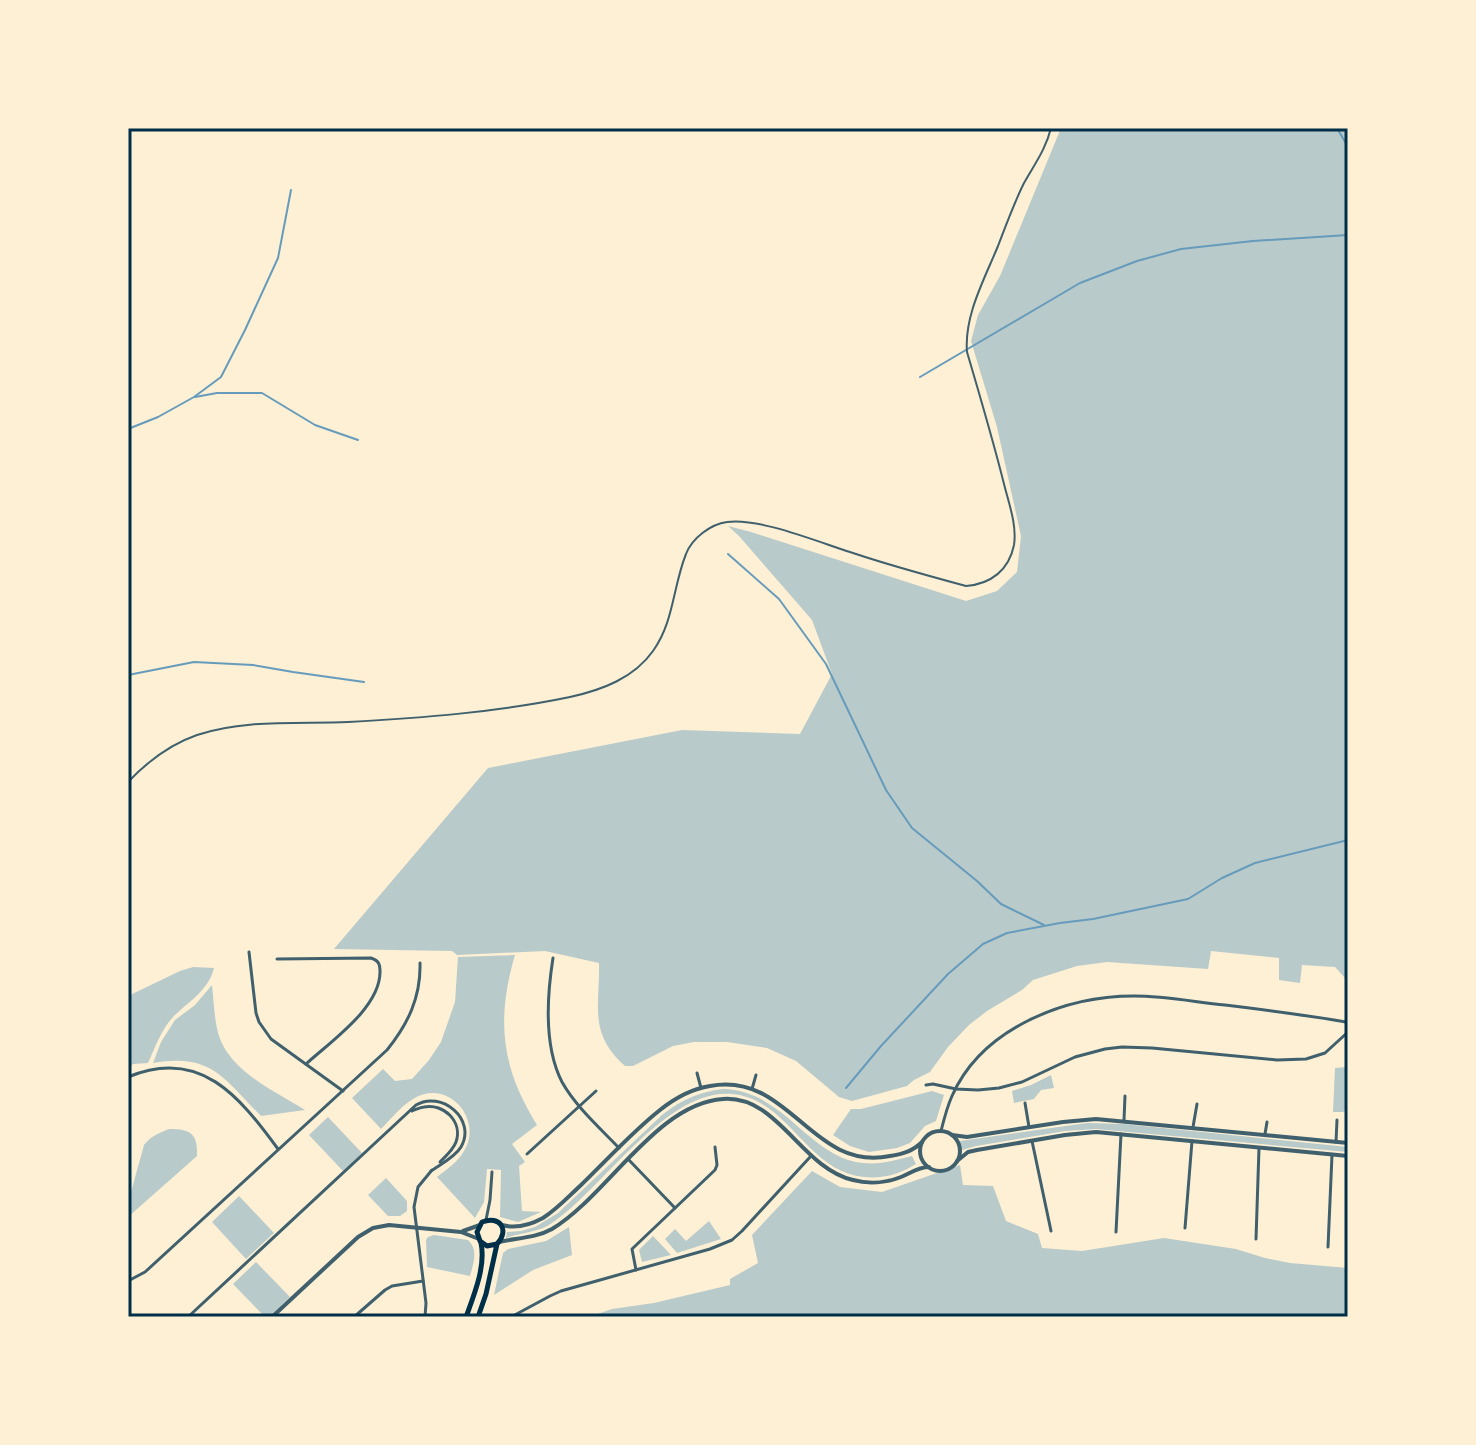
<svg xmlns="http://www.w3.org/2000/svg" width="1476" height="1445" font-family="'Open Sans',sans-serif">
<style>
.green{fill:#b9caca}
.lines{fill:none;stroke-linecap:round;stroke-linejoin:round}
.stream{stroke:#669bbc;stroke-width:2}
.service{stroke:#3f606c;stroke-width:2}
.minor{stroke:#3f606c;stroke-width:3}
.tertiary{stroke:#3f606c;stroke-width:4}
.secondary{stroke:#003049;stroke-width:5}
.neatline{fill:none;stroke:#003049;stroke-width:3}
</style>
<rect width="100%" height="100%" fill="#fdf0d5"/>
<g class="green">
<path d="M1061 128H1348V976L1345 978 1335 967 1302 965 1300 983 1279 980V958L1211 951 1208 969 1107 962 1077 966 1033 980 1022 990 987 1011 969 1025 948 1047 930 1072 914 1080 907 1086 852 1101 839 1097 796 1061 767 1048 727 1042H694L673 1046 633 1066H625C588 1033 600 1006 599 963L545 951 457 955 452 951 334 949 488 768 682 730 800 734 832 674 812 620 739 536 728 526 751 532 966 601 997 591 1017 572 1021 536 997 427 971 341 978 315 1000 276Z"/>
<path d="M515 955C496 1020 501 1067 537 1125L512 1144 525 1162 519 1166 522 1211 541 1212 518 1222 500 1217 501 1170 487 1169 484 1202 475 1218 437 1177C446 1170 458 1162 464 1151 484 1119 447 1077 413 1099 401 1106 391 1119 381 1129L352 1098 383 1069 395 1081 412 1079 429 1060 441 1042 455 1002 458 957Z"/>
<path d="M193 967 214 968C209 990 188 1002 173 1017 161 1030 155 1048 148 1063L133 1064 128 1069V996L180 971Z"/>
<path d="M212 985C214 1002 214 1020 219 1036 231 1072 275 1091 305 1110L261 1116C223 1078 212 1053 153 1063L161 1042 175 1020 195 1005Z"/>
<polygon points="1348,1067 1348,1109 1343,1112 1333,1112 1335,1068"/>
<polygon points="1051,1075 1054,1088 1041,1090 1034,1099 1014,1103 1012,1091 1031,1085"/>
<path d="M723 1089C784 1090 809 1158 863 1163 880 1165 896 1160 912 1156L916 1164C900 1174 883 1179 864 1177 807 1172 789 1099 732 1094 666 1088 604 1188 552 1223 538 1233 522 1232 506 1238L507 1232 521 1231 535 1227 558 1213 662 1115C681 1100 699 1092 723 1089Z"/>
<polygon points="932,1091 944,1095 936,1121 925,1126 910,1143 897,1148 869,1152 850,1146 833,1135 851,1109 861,1109"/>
<polygon points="328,1117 362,1153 343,1171 309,1135"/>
<polygon points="1087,1123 1124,1124 1348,1147 1348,1152 1096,1129 1065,1131 976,1146 962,1150 960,1141"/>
<path d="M169 1129C190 1129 198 1133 197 1156L128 1217V1203L144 1145C151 1136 159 1133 169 1129Z"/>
<polygon points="960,1165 963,1185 993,1186 1006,1221 1038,1234 1042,1248 1082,1251 1164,1238 1236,1249 1265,1258 1290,1263 1348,1268 1348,1317 589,1317 612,1309 654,1303 730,1285 730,1279 758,1263 752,1235 812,1171 840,1187 882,1192"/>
<polygon points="386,1178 407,1201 407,1211 400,1216 388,1216 368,1195"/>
<polygon points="239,1196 274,1233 246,1259 212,1222"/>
<polygon points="709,1221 721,1239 677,1253 665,1239 675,1229 686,1241"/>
<polygon points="569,1227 572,1255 533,1270 494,1295 503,1253 508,1249 546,1241"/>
<path d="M434 1235 468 1240C479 1250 473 1264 470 1276L427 1267 426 1240 428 1237Z"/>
<polygon points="653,1236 671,1255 642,1262 639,1250"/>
<polygon points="256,1262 290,1297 269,1317 265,1317 233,1284"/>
</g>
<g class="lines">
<g class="stream">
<polyline points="1337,128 1348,147"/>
<polyline points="920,377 1080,283 1137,261 1181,249 1253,241 1348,235"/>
<polyline points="195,397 217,393 262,393 315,425 358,440"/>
<polyline points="128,429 158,417 194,397 221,377 245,330 278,258 291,190"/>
<polyline points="728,554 779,599 826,664 886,790 912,828 977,881 1001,904 1044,925"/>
<polyline points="128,675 194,662 253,665 293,672 364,682"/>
<polyline points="846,1088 881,1046 948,974 983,944 1007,933 1060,923 1093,919 1188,899 1222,878 1255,863 1348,840"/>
</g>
<path class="service" d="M128 782C147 762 171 744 197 735 243 719 300 724 348 722 422 718 498 712 570 697 602 690 634 678 653 651 674 622 673 586 686 554 692 538 711 524 727 522 759 517 823 544 856 554 892 566 929 576 966 586 991 584 1009 570 1014 545 1017 525 1009 504 1004 484 993 440 980 396 967 352 964 316 984 280 998 246 1006 225 1014 203 1024 183 1034 165 1046 149 1051 128"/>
<g class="minor">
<polyline points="249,952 256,1013 259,1022 271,1039 343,1091"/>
<path d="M553 958C547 996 544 1047 562 1082 576 1107 600 1128 619 1148"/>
<path d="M277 959 371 958C379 961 380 964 380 972 380 1008 330 1042 306 1064"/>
<polyline points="1348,1018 1346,1022 1348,1028"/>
<polyline points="697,1073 701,1088"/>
<path d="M128 1077C200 1047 239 1096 278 1149"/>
<polyline points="926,1085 933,1084 956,1089 978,1090 999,1088 1022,1082 1075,1057 1105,1049 1122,1047 1152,1048 1277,1060 1306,1059 1325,1053 1348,1032"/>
<polyline points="752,1089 756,1075"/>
<polyline points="1025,1103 1029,1127"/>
<path d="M412 1111C414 1110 422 1107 424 1107 444 1103 463 1122 456 1142 453 1150 446 1156 440 1162"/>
<polyline points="1124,1120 1125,1096"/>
<polyline points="1193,1127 1197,1104"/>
<path d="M941 1131C944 1119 947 1107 952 1096 982 1028 1065 996 1134 996 1165 996 1195 1002 1225 1005 1266 1010 1306 1015 1346 1022"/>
<polyline points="1265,1134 1267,1122"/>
<polyline points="1032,1141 1051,1231"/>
<polyline points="1336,1142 1337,1120"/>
<polyline points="527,1154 596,1091"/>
<polyline points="628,1159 675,1208"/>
<polyline points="486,1220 490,1200 492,1172"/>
<polyline points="1185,1228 1192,1141"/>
<polyline points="1116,1232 1121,1134"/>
<polyline points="1256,1239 1259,1148"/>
<polyline points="1328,1247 1332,1155"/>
<polyline points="636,1270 632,1249 715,1170 717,1165 715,1147"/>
<path d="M128 1281 145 1272 387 1050C408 1024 421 997 420 963"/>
<path d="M188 1317 416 1105C441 1090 477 1119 461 1147 455 1157 441 1164 431 1171"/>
<polyline points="354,1317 385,1290 392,1286 423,1281"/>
<polyline points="425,1317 426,1303 414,1207 418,1187 432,1170"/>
<polyline points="511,1317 550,1296 561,1291 710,1249 732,1240 742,1231 811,1156"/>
</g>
<g class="tertiary">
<circle cx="940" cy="1151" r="20"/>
<polyline points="952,1135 967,1137 1063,1122 1096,1119 1348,1143"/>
<polyline points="957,1161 968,1152 977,1150 1065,1135 1096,1132 1348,1156"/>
<path d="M502 1225C516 1229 530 1225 543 1218 557 1209 568 1197 580 1186 606 1161 632 1132 660 1110 675 1098 691 1089 710 1086 790 1071 811 1172 890 1156 903 1154 913 1151 922 1142"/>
<polyline points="463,1231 480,1225"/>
<path d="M499 1242C517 1238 536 1238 552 1229 607 1196 657 1103 723 1099 778 1095 801 1168 853 1180 868 1184 886 1183 901 1177 911 1173 918 1167 929 1167"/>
<polyline points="272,1317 358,1237 373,1228 389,1225 461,1232 479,1239"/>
</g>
<g class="secondary">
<path d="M466 1317C474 1295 486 1266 481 1243"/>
<path d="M478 1317 486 1294 497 1244C510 1230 500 1215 482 1222L477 1232 480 1241 487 1246 497 1244"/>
</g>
</g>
<rect width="1476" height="1445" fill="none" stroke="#fdf0d5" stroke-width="260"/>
<rect x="130" y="130" width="1216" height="1185" class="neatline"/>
</svg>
